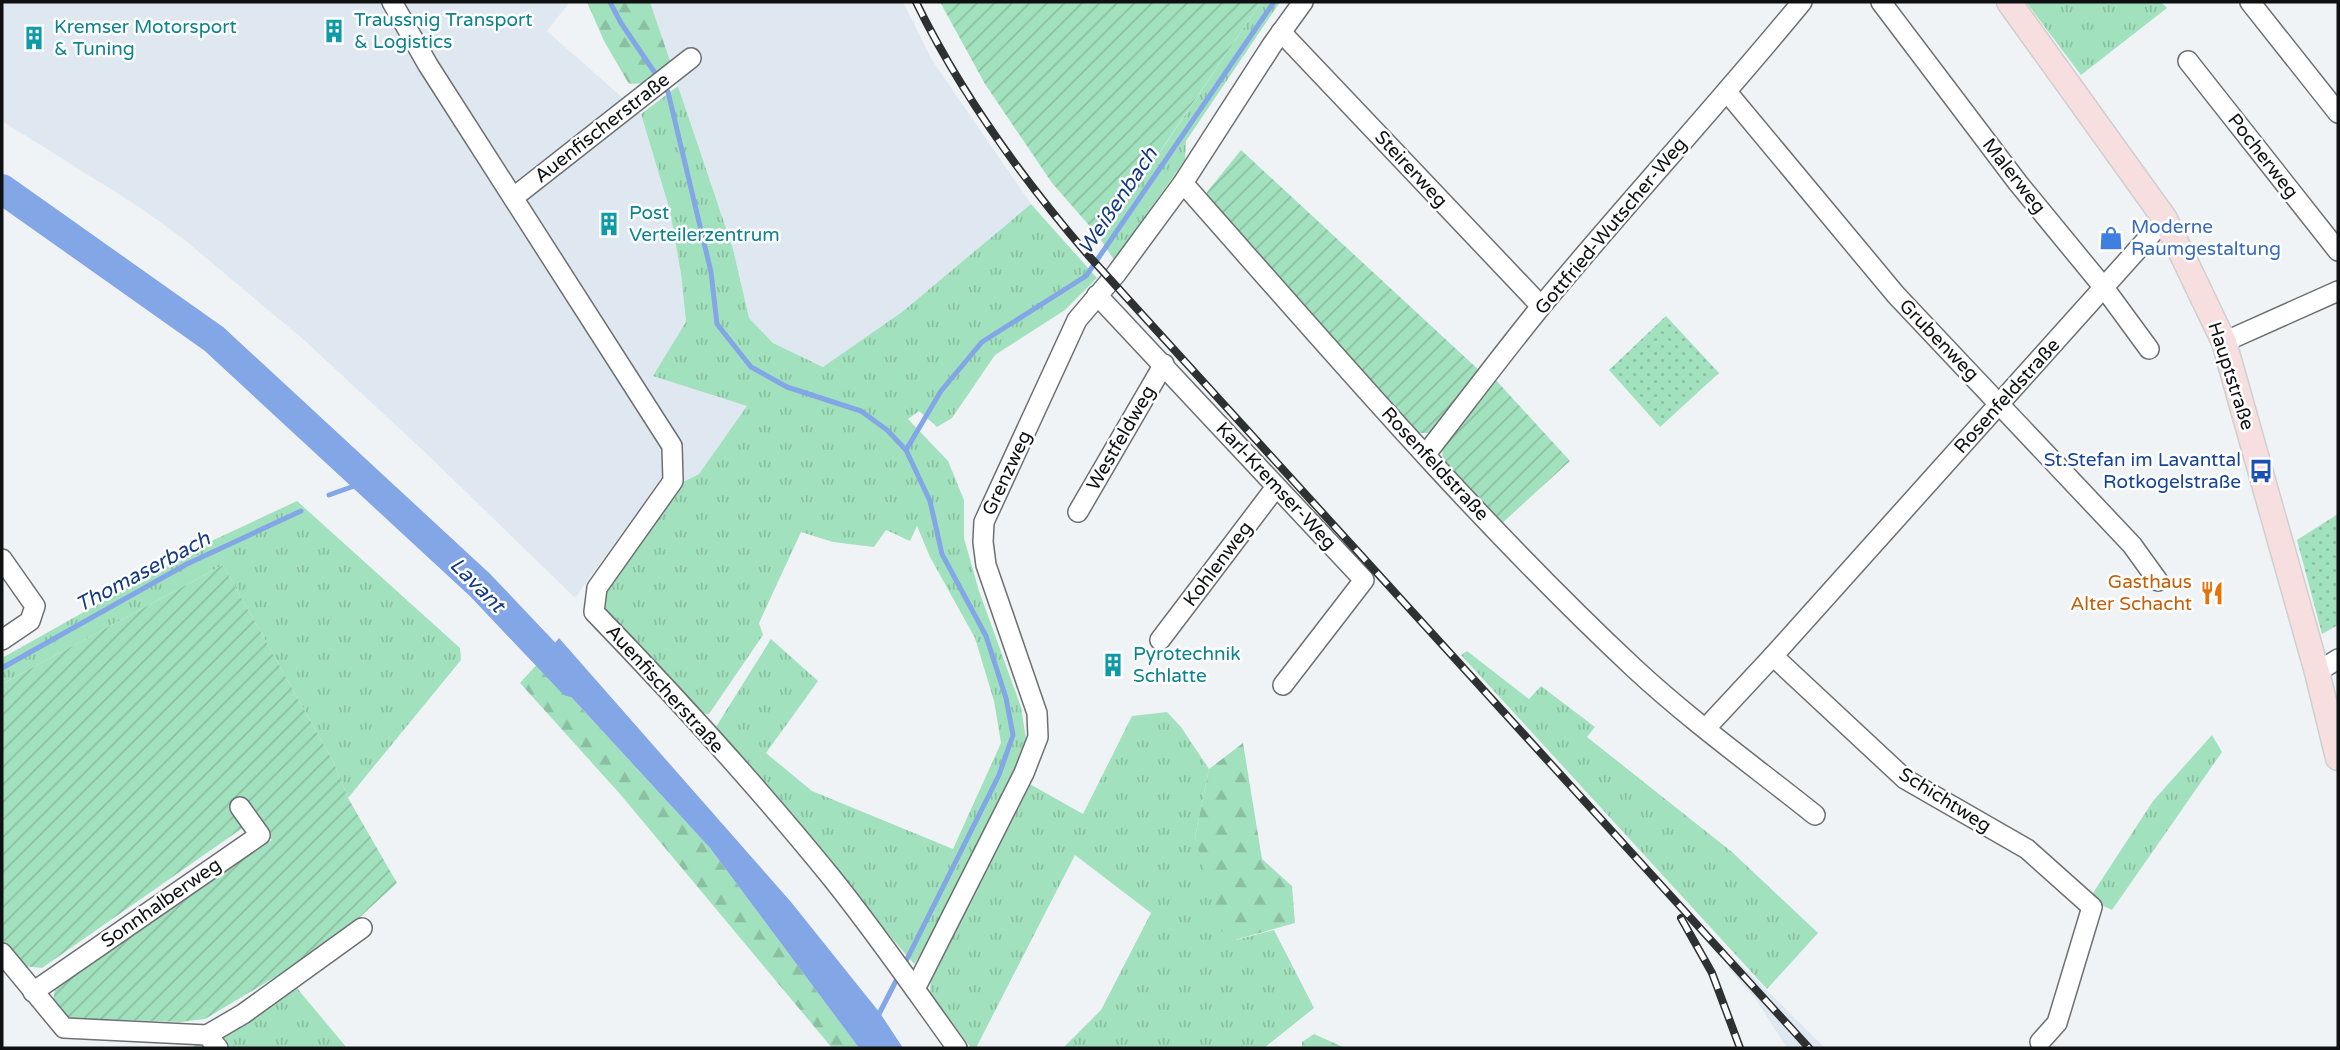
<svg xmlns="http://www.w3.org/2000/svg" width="2340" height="1050" font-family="'Varela Round',sans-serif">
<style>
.built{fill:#dfe8f0}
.grass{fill:url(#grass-tufts)}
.forest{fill:url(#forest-firs)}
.park{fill:url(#park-dots)}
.garden{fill:url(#garden-furrows)}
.water{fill:#83a6e7}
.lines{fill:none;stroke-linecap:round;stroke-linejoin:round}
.stream{stroke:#83a6e7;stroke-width:5}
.river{stroke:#83a6e7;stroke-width:30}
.minor-casing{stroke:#6d7073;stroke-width:22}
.major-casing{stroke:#cfcfcf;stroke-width:27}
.minor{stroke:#fff;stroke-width:19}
.major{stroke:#f7dfe0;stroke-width:24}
.rail-casing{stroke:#2e3132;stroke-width:8}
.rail{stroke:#fff;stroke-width:5;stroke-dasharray:16;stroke-linecap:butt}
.labels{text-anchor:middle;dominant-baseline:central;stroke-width:5;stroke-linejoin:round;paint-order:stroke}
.culture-label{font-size:19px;fill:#0d838f;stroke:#fff;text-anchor:start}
.street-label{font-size:19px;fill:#0e1011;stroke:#fff}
.shop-label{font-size:19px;fill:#366cbe;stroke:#fff;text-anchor:start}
.transit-label{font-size:19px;fill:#164399;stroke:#fff;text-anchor:end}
.food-label{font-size:19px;fill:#c56008;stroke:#fff;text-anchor:end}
.water-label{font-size:21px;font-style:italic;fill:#153a84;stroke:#fff}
</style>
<defs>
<pattern id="grass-tufts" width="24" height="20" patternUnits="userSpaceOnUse" patternTransform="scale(1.75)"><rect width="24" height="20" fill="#a2e1bd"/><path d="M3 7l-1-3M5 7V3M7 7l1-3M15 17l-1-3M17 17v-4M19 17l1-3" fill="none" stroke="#8ac0a1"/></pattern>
<pattern id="forest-firs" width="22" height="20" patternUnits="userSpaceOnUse" patternTransform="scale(1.75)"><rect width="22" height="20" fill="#a2e1bd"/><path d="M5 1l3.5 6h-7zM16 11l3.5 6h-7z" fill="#8ac0a1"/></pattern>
<pattern id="park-dots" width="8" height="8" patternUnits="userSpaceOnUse" patternTransform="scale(1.75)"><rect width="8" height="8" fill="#a2e1bd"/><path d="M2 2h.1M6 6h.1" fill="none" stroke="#8ac0a1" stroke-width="1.8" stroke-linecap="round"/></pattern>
<pattern id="garden-furrows" width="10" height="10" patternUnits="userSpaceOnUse" patternTransform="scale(1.75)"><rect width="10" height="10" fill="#a2e1bd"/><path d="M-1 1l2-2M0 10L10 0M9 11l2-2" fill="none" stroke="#8ac0a1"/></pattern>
</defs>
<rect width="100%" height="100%" fill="#f0f3f6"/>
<g class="built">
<polygon points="2,2 570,2 547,31 641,114 670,211 681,274 686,322 748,405 699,474 681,483 661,479 575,598 429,456 304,340 181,237 136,205 2,121"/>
<polygon points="650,2 903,2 932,60 1031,204 902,312 824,367 773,343 749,318 733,249"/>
<polygon points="1736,960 1797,1020 1825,1048 1787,1048 1755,998 1728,968"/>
</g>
<g class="grass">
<polygon points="1261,2 1280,2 1186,141 1185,160 1114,260 1101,240"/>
<polygon points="2026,2 2161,2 2167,8 2081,75"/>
<polygon points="678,86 733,249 749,318 773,343 823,367 902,312 1031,204 1097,278 1065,310 995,355 952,418 937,427 919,411 908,419 948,461 964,500 964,538 979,591 1021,707 1026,739 1011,781 926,945 914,964 714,730 771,639 818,681 766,753 812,791 953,849 1001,743 994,701 975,638 930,557 917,526 910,541 886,530 874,547 833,542 801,532 759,623 763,635 709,714 697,713 604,609 604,593 681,483 699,474 747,406 653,376 686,322 681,274 670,211 641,114"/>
<polygon points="297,501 460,648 461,660 348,798 334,763 223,565 2,684 2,658 205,544"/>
<polygon points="1467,651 1529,699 1541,686 1595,727 1587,737 1732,852 1818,933 1767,989 1461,655"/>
<polygon points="1167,712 1181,727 1209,769 1195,837 1236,940 1274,930 1314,1008 1264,1048 1063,1048 1101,1010 1151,913 1075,855 976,1048 971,1048 930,993 931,975 1028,783 1083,814 1132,716"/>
<polygon points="2212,735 2222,752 2112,910 2089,899 2153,801"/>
<polygon points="296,987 347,1048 193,1048 195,1045 233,1031"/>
</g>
<g class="forest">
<polygon points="587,2 650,2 670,61 646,83 629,84 604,41"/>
<polygon points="539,662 710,848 859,1048 832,1048 620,794 520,683"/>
<polygon points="1243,743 1262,859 1292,886 1295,923 1235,940 1221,931 1195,837 1209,769"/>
<polygon points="1314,1034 1345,1048 1302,1048 1302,1042"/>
</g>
<g class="park">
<polygon points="1666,316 1719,373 1660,427 1609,370"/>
<polygon points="2338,514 2338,625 2322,634 2297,540"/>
</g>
<g class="garden">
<polygon points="940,2 1261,2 1101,239 1052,183 985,84"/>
<polygon points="1241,150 1481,372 1431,433 1416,433 1203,197"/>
<polygon points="1494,378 1570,461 1499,526 1443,463 1442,446"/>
<polygon points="223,565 334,763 348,798 397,883 360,917 317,952 205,1019 180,1022 67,1018 53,1003 55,987 272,840 254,820 42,968 24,966 2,939 2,684"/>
</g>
<polygon class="water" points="559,638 791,902 880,1013 903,1048 859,1048 710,848 539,662"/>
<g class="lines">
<g class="stream">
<polyline points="610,2 621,23 668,92 711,272 717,324 751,367 787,387 861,411 887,430 906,450 930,501 942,554 986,636 1006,698 1013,735 999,775 903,967"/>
<polyline points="906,450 941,391 982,342 1086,276 1274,2"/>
<polyline points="329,495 368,481"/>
<polyline points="2,668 187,564 301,511"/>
<polyline points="878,1016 899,975"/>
</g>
<polyline class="river" points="2,189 214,339 480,585 572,682"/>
<g class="minor-casing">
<g id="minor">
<path d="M392 2 428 65 672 446 673 481 597 588 594 612C676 697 757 786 831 877 876 933 916 991 957 1048"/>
<polyline points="1881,2 2018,183 2105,289 2149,349"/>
<polyline points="2250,2 2338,113"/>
<polyline points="1281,32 1541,306"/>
<polyline points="2188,61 2338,251"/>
<polyline points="1727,92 1896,295 2132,545 2158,581"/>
<path d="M1183 183C1329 348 1473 517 1634 668 1691 721 1755 767 1815 815"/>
<polyline points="514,197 691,58"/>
<polyline points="1097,295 1364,580 1283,685"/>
<polyline points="2224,342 2338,291"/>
<path d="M1426 454C1465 404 1503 353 1543 304 1628 202 1718 104 1802 2"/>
<polyline points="1078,512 1164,364"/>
<polyline points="2,559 35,606 30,621 2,640"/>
<polyline points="1160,640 1276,487"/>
<polyline points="1773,656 1905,779 2027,849 2092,907 2057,1023 2040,1042"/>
<polyline points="2317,672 2338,659"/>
<polyline points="1706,728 1773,656 2165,219"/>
<polyline points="2,953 64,1028 207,1035 218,1048"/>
<polyline points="915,989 1024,773 1038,737 1037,713 986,565 983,542 984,522 1077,320 1116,274 1183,183 1272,45 1303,2"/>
<polyline points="33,992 260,835 240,807"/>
<polyline points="207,1035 243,1014 362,928"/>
</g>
</g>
<g class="major-casing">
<polyline id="major" points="2009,2 2165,219 2224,342 2317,672 2338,758"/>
</g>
<use href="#minor" class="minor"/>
<use href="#major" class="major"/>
<g class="rail-casing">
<g id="rail">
<path d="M916 2C961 94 1021 177 1088 255L1809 1048"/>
<polyline points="1681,918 1712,973 1740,1048"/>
</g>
</g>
<use href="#rail" class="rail"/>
</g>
<defs>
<g id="building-bare" transform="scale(1.89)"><path d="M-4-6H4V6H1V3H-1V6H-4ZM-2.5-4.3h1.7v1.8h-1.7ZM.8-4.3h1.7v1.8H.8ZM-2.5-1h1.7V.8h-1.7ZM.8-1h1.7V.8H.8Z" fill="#0f9aa8" stroke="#fff" stroke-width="2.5" paint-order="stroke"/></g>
<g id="shop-bare" transform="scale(1.89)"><path d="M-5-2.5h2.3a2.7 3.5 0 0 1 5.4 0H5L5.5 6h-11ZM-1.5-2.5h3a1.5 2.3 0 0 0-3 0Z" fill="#3f7fe0" stroke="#fff" stroke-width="2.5" paint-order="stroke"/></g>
<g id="bus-bare" transform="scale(1.89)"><path d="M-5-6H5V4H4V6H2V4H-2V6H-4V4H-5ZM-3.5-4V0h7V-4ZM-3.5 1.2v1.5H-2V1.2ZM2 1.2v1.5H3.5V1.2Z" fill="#1a4fb4" stroke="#fff" stroke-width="2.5" paint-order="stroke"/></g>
<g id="restaurant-bare" transform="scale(1.89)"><path d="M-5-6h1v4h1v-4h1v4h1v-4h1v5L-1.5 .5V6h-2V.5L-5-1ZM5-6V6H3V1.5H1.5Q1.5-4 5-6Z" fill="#e8710a" stroke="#fff" stroke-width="2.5" paint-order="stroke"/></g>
</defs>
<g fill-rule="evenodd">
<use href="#building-bare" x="334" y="31"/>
<use href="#building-bare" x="34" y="38"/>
<use href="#building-bare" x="609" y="224"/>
<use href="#shop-bare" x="2111" y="238"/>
<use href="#bus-bare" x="2261" y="471"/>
<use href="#restaurant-bare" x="2212" y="593"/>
<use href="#building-bare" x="1113" y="665"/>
</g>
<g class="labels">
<g class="culture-label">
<text x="354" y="20">Traussnig Transport<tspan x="354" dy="22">&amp; Logistics</tspan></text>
<text x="54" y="27">Kremser Motorsport<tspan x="54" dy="22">&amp; Tuning</tspan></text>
<text x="629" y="213">Post<tspan x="629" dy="22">Verteilerzentrum</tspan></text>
<text x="1133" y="654">Pyrotechnik<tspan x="1133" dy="22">Schlatte</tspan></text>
</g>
<g class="street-label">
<text transform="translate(602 128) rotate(-38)">Auenfischerstraße</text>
<text transform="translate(2263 156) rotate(52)">Pocherweg</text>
<text transform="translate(1411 169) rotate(47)">Steirerweg</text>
<text transform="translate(2014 176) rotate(52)">Malerweg</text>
<text transform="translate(1611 226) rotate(-50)">Gottfried-Wutscher-Weg</text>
<text transform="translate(1939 340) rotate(46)">Grubenweg</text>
<text transform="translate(2231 376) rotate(72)">Hauptstraße</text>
<text transform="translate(2007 396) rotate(-48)">Rosenfeldstraße</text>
<text transform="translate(1121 438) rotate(-60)">Westfeldweg</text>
<text transform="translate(1435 464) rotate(47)">Rosenfeldstraße</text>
<text transform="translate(1007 473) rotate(-65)">Grenzweg</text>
<text transform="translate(1276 486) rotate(47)">Karl-Kremser-Weg</text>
<text transform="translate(1218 564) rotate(-53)">Kohlenweg</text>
<text transform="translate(665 689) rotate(48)">Auenfischerstraße</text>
<text transform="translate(1945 800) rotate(32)">Schichtweg</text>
<text transform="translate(161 903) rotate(-35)">Sonnhalberweg</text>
</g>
<g class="shop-label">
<text x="2131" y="227">Moderne<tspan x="2131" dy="22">Raumgestaltung</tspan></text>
</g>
<g class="transit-label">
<text x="2241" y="460">St.Stefan im Lavanttal<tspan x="2241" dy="22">Rotkogelstraße</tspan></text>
</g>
<g class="food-label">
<text x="2192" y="582">Gasthaus<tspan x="2192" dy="22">Alter Schacht</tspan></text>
</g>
<g class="water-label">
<text transform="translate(1118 201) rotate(-56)">Weißenbach</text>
<text transform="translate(143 572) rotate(-28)">Thomaserbach</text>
<text transform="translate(477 585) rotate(45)">Lavant</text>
</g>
</g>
<rect width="2340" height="1050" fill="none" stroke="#0e1011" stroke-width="7"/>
</svg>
